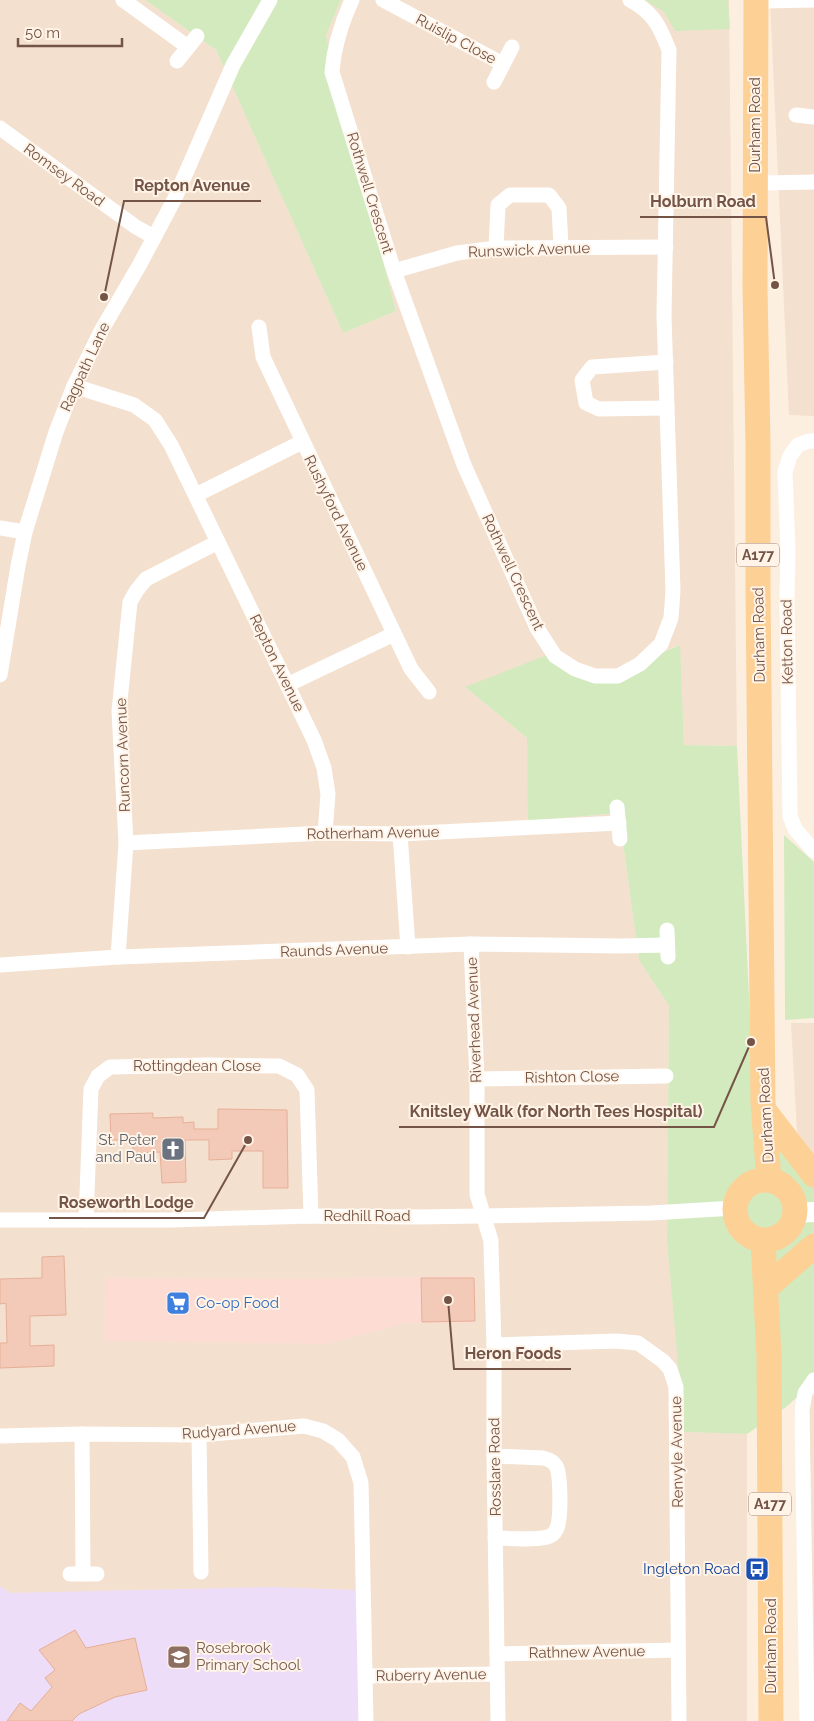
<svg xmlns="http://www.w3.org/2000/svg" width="814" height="1721" font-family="Raleway,sans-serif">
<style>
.residential{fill:#f4e0ce}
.commercial{fill:#fdddd3}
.education{fill:#edddf9}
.grass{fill:#d3eabf}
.building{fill:#f3cab7;stroke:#e6af97}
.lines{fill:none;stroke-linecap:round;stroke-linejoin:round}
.minor{stroke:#fff;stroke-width:15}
.tertiary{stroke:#fff;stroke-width:20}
.primary{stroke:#fdd096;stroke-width:25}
.labels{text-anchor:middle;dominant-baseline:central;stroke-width:4;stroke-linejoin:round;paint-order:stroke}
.shield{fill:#fff4e7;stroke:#9e8477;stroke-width:1}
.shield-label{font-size:14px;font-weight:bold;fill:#745447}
.street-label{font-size:15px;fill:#745447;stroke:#fff4e7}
.worship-label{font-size:15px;fill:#5b616d;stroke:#fff4e7;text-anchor:end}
.shop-label{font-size:15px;fill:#366cbe;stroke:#fff4e7;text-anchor:start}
.transit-label{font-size:15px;fill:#164399;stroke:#fff4e7;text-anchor:end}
.education-label{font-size:15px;fill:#785e54;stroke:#fff4e7;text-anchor:start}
.leader{fill:none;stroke:#745447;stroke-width:2}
.callout-dot{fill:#745447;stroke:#fff4e7;stroke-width:2}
.callout-label{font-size:16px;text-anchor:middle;font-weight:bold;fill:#745447;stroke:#fff4e7;stroke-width:4;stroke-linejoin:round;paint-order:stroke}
</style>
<rect width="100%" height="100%" fill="#fdefe0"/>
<g class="residential">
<polygon points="0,0 145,0 216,50 343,333 396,311 326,35 341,0 729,0 737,746 684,745 679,645 598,680 465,687 527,738 529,821 619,813 639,960 669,1006 667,1241 685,1432 747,1434 747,1721 0,1721"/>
<polygon points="770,0 814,0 814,416 789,415"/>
<polygon points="791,1023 814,1023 814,1157 797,1132"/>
<polygon points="814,1381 814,1721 810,1721 794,1408"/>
</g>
<polygon class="commercial" points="476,1276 475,1323 406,1323 326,1344 104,1341 106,1278 310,1279"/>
<polygon class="education" points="0,1586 10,1593 272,1587 357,1590 357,1665 360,1721 0,1721"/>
<g class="grass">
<polygon points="145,0 341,0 326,35 396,311 343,333 216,50"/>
<polygon points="645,0 728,0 730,29 675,31 664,12"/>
<polygon points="680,645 684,745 737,746 753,1080 814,1161 814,1382 786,1407 747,1434 684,1432 667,1241 669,1006 639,960 619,813 528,821 527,738 465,687 552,653 598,680"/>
<polygon points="784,835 814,862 814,1018 785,1020"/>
</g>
<g class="building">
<polygon points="218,1109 287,1110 288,1188 263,1188 263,1151 232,1151 232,1159 209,1160 209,1140 185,1140 186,1182 162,1183 160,1152 133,1153 133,1140 111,1140 110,1114 153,1113 153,1118 183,1117 183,1123 194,1122 194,1129 218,1129"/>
<polygon points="64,1256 66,1315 30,1316 30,1346 54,1345 54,1366 0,1368 0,1343 7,1343 6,1303 0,1304 0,1279 42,1278 42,1257"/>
<polygon points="421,1278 474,1278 475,1321 422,1322"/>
<polygon points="75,1630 86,1648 135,1638 147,1690 115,1697 79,1714 72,1721 7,1721 20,1703 31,1711 52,1687 45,1678 55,1670 39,1650"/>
</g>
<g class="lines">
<g class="minor">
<polyline points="123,0 188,47"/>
<path d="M352 0C341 24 334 46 332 72L394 271 464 465 537 628 555 656 575 669 595 676H618L640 664 661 644 671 618 673 591 664 316 669 50C660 27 654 13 630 0"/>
<polyline points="383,0 503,64"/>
<polyline points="756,1 814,0"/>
<polyline points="177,61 197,36"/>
<polyline points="494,82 512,47"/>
<polyline points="796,115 814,117"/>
<polyline points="0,128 136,227 154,237"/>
<polyline points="755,183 814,182"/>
<polyline points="496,248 498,205 510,195 549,195 559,208 561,247"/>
<polyline points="394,271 457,253 496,248 666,247"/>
<polyline points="259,327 263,357 411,669 429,692"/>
<polyline points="666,362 592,367 582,380 586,403 599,409 667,408"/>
<polyline points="74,386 134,405 155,420 171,445 314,740 324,768 328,794 325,833"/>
<polyline points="814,441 809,441 798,445 790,456 785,472 788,551 787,597 790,816 795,829 814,851"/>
<polyline points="196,495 302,442"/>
<polyline points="0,528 25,532"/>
<polyline points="0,675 18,566 25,532 56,432 74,386 101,331 140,264 175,198 233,65 270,0"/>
<polyline points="287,685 394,634"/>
<polyline points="617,807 620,839"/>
<polyline points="400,834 408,947"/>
<polyline points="126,843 325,833 400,834 619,823"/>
<polyline points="667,930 668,957"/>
<polyline points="471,944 477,1079 477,1194 491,1241 491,1246 494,1345 494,1456 498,1721"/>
<polyline points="118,957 126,843 119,711 130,602 137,590 146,579 218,542"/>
<polyline points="0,965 118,957 471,944 621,946 667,945"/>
<polyline points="477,1079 666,1076"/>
<polyline points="0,1220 173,1220 311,1216 418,1217 651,1213 735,1208"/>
<polyline points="86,1220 91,1089 98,1076 110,1067 206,1065 279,1066 297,1075 307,1090 311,1216"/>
<polyline points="494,1345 616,1341 638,1343 663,1361 670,1369 676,1387 679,1721"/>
<polyline points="82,1434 83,1574"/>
<polyline points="199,1435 201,1572"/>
<polyline points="0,1436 82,1434 199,1435 304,1426 323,1431 338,1440 353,1457 361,1483 366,1721"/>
<path d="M494 1456 543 1458C548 1459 553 1461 556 1466 561 1474 561 1519 557 1528 556 1531 553 1535 550 1536 539 1541 508 1538 495 1538"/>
<polyline points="70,1574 97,1574"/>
<polyline points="497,1654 678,1650"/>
<polyline points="366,1676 496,1674"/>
<polyline points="807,1721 802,1410 805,1393 814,1380"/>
</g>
<polyline class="tertiary" points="796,1213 814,1212"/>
<g class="primary">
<polyline points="756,0 755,288 758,444 758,590 763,1103 769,1180"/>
<polyline points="764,1110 814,1175"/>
<circle cx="765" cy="1210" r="30"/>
<polyline points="763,1241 769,1356 771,1721"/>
<polyline points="766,1288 814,1246"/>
</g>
</g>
<defs>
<g id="church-square" transform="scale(1.25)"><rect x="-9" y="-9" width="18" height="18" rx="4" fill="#6b7280" stroke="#fff4e7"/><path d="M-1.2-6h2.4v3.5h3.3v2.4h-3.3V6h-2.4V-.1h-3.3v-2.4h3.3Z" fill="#fff"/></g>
<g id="supermarket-square" transform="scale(1.25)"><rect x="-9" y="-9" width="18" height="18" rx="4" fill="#3f7fe0" stroke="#fff4e7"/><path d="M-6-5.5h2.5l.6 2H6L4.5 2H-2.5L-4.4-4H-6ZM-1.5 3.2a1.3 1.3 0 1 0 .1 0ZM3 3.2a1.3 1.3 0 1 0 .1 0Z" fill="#fff"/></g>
<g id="bus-square" transform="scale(1.25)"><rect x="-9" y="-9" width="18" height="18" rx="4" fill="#1a4fb4" stroke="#fff4e7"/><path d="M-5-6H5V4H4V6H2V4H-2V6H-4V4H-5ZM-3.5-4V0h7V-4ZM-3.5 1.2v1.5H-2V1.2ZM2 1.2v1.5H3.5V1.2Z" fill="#fff"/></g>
<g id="school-square" transform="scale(1.25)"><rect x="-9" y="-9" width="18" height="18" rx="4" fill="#8d6e63" stroke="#fff4e7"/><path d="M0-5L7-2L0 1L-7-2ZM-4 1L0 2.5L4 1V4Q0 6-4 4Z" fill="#fff"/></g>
</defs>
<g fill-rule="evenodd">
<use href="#church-square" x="173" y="1149"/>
<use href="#supermarket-square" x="178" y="1303"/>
<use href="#bus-square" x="757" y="1569"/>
<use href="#school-square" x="179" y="1657"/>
</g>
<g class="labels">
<g class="shield">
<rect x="737" y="543.5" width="42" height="23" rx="4"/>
<rect x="749" y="1492.5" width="42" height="23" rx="4"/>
</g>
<g class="shield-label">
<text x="758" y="555">A177</text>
<text x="770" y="1504">A177</text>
</g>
<g class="street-label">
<text transform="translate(456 39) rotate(28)">Ruislip Close</text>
<text transform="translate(755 125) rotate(-90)">Durham Road</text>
<text transform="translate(64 175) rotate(36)">Romsey Road</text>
<text transform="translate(370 193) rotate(73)">Rothwell Crescent</text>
<text transform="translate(529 250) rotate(-2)">Runswick Avenue</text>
<text transform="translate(85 367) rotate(-65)">Ragpath Lane</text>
<text transform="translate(336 513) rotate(64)">Rushyford Avenue</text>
<text transform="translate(513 572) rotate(65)">Rothwell Crescent</text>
<text transform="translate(759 635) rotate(-91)">Durham Road</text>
<text transform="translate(787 642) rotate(-91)">Ketton Road</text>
<text transform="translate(277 663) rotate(64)">Repton Avenue</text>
<text transform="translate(123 755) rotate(-92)">Runcorn Avenue</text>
<text transform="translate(373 833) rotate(-1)">Rotherham Avenue</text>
<text transform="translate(334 950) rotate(-2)">Raunds Avenue</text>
<text transform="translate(474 1020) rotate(-92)">Riverhead Avenue</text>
<text x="197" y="1066">Rottingdean Close</text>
<text transform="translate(572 1077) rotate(-1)">Rishton Close</text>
<text transform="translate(766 1115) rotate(-93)">Durham Road</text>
<text x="367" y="1216">Redhill Road</text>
<text transform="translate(239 1430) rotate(-4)">Rudyard Avenue</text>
<text transform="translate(677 1452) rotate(-91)">Renvyle Avenue</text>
<text transform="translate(495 1467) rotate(-91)">Rosslare Road</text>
<text transform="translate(771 1646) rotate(-90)">Durham Road</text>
<text transform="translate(587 1652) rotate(-1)">Rathnew Avenue</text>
<text transform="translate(431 1675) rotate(-1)">Ruberry Avenue</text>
</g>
<g class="worship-label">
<text x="156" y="1140">St. Peter<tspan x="156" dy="17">and Paul</tspan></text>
</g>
<g class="shop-label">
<text x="196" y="1303">Co-op Food</text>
</g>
<g class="transit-label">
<text x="740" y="1569">Ingleton Road</text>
</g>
<g class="education-label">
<text x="196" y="1648">Rosebrook<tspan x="196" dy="17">Primary School</tspan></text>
</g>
</g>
<path class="leader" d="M104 297L124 201H261M775 285L766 217H640M751 1042L714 1127H399M248 1140L204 1218H49M448 1300L454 1369H571"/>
<g class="callout-dot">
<circle cx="104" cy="297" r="5"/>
<circle cx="775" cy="285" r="5"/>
<circle cx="751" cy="1042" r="5"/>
<circle cx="248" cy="1140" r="5"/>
<circle cx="448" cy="1300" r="5"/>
</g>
<g class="callout-label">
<text x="192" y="191">Repton Avenue</text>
<text x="703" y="207">Holburn Road</text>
<text x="556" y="1117">Knitsley Walk (for North Tees Hospital)</text>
<text x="126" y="1208">Roseworth Lodge</text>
<text x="513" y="1359">Heron Foods</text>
</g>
<path d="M18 38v8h104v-8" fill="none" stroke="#745447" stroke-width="2.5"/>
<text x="25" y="38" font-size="15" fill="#745447" stroke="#fff4e7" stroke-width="4" paint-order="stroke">50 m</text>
</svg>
